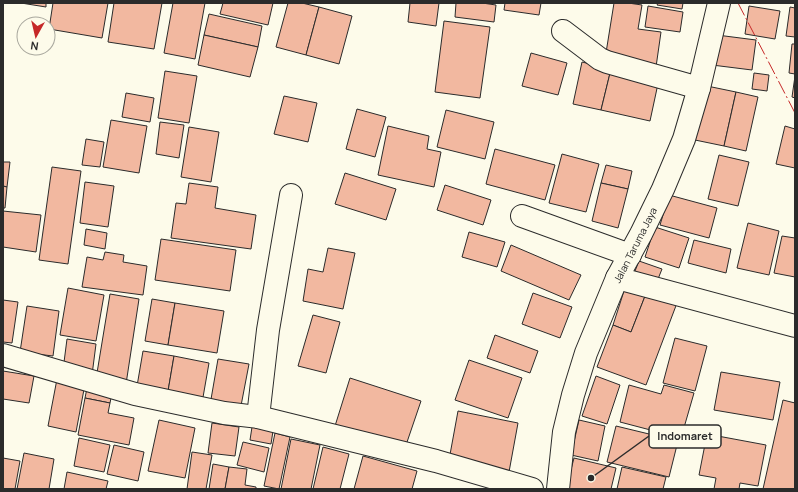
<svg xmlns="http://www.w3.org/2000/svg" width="798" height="492" font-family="Manrope,sans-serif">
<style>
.building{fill:#f2b8a0;stroke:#2b2b2b}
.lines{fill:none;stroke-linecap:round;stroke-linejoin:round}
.minor-casing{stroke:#2b2b2b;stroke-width:24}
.major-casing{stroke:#2b2b2b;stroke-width:24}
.minor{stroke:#fdfbea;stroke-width:22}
.major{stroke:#fdfbea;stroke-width:22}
.power{stroke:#c62828;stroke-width:1;stroke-dasharray:14 3 2 3;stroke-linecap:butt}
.labels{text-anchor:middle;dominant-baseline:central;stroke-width:3;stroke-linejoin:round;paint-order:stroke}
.street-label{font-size:10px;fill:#2b2b2b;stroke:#fdfbea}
.leader{fill:none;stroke:#2b2b2b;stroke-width:1.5}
.callout-dot{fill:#2b2b2b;stroke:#fdfbea;stroke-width:1.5}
.callout{fill:#fdfbea;stroke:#2b2b2b;stroke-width:1.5}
.callout-label{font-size:11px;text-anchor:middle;font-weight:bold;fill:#2b2b2b}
</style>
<rect width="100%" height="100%" fill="#fdfbea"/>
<g class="building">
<polygon points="21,3 46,3 46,7"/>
<polygon points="53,3 108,3 102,38 49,29"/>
<polygon points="114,3 162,3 154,49 108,42"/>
<polygon points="173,3 205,3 195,59 164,53"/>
<polygon points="223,3 273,3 268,25 220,14"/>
<polygon points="288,3 302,3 319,7 306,55 276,47"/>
<polygon points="410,3 439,3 436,26 408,22"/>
<polygon points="456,3 482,3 496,5 494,22 455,17"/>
<polygon points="505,3 541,3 539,15 504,10"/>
<polygon points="614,3 628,3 642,5 638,29 661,32 656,67 605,59"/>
<polygon points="658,3 683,3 682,9 657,5"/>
<polygon points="648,6 683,12 680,32 645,27"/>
<polygon points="749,6 780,11 775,39 745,34"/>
<polygon points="319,7 352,16 339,64 306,55"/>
<polygon points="790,7 795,8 795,37 786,36"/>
<polygon points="209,14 262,26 258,47 204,35"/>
<polygon points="444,21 490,27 480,98 435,92"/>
<polygon points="204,35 258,47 250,77 198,65"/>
<polygon points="717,35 756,40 752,70 712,65"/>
<polygon points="792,44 795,44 795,74 789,73"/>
<polygon points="531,53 567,63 558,95 522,86"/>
<polygon points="582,62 611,69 601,110 573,104"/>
<polygon points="611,69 659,79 650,121 601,110"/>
<polygon points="165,71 197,76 189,123 158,118"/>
<polygon points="754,73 769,75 767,91 752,89"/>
<polygon points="795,76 795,98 792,97"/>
<polygon points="707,86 736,92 724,146 695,140"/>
<polygon points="736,92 758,97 746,151 724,146"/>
<polygon points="126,93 154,98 150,122 122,117"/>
<polygon points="284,96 317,103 308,142 274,134"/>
<polygon points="357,109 386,117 375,157 346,149"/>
<polygon points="446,110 494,122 485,159 437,147"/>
<polygon points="111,120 147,126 139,173 103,167"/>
<polygon points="160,122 184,125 179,158 156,154"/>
<polygon points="388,126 429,136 427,149 441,152 434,187 378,175"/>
<polygon points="785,126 795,129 795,168 776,164"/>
<polygon points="189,127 219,132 211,182 181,177"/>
<polygon points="86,139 104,142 100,167 82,165"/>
<polygon points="495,149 555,165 545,200 486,184"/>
<polygon points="562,154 599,164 586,212 549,203"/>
<polygon points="719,155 749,162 738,206 708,199"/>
<polygon points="3,162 10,162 7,187 3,186"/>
<polygon points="606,165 632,171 628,189 601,183"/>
<polygon points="52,167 81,171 68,264 39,260"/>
<polygon points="345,173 396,189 386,220 335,204"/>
<polygon points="85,182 114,186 108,227 80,223"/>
<polygon points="189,183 218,187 215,208 256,215 251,249 171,238 176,203 186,204"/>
<polygon points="601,183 628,189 618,228 592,221"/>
<polygon points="445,185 491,200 483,225 437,210"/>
<polygon points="3,186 7,187 5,208 3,208"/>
<polygon points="669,195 717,208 709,238 660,225"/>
<polygon points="3,211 41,215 36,252 3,247"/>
<polygon points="748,223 779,231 769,275 737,268"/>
<polygon points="655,227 689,238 679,268 645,257"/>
<polygon points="86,229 107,233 105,249 84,245"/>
<polygon points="469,232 505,242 497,267 462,257"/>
<polygon points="782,236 795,238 795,277 774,273"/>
<polygon points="161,239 236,250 230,291 155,280"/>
<polygon points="694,240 731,249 726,273 688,263"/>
<polygon points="511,245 581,275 569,300 501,271"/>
<polygon points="328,248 355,253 343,309 303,301 308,269 323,272"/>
<polygon points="105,252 124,255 123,262 147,266 143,295 82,287 87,257 103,260"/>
<polygon points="639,261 662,269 656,284 633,276"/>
<polygon points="68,288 104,295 96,341 60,335"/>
<polygon points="624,291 647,291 631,332 613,325"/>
<polygon points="647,291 677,303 646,385 597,367 613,325 631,332"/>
<polygon points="533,293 572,307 560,338 522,324"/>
<polygon points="110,294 139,299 126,384 96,379"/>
<polygon points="152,299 175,303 168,345 145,341"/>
<polygon points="3,300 18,302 12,343 3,342"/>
<polygon points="175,303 224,311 217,353 168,345"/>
<polygon points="27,306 59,311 53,356 20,352"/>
<polygon points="313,315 340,322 326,373 298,366"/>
<polygon points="495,335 538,351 530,373 487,358"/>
<polygon points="675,338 707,346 695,391 663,383"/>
<polygon points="67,339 96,344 92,375 63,370"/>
<polygon points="143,351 174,356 167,397 136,392"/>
<polygon points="174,356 209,363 202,403 167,397"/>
<polygon points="218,359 249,364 240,411 210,405"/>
<polygon points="469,360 522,378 508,418 455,400"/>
<polygon points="3,371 34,376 29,403 3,399"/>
<polygon points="721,372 780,382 773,420 714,410"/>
<polygon points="596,376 620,385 607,424 582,416"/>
<polygon points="350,378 421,401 405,448 335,426"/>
<polygon points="57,379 85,384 76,432 48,426"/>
<polygon points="88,383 113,388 110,403 85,398"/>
<polygon points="629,385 661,394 664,385 694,393 681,438 620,422"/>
<polygon points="85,398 110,403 108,413 134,418 129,445 78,435"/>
<polygon points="783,400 795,403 795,489 763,489"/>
<polygon points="458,411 518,423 509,472 449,460"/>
<polygon points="159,420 195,428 185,478 148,471"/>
<polygon points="579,420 605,426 598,461 571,455"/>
<polygon points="212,423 239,427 235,456 208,453"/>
<polygon points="616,426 678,441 669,477 607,462"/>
<polygon points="252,427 273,431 271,444 250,440"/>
<polygon points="275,433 290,437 279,489 264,486"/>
<polygon points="707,434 766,445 758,486 740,483 739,489 714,489 716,478 699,475"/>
<polygon points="79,438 110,445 104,472 74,466"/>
<polygon points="291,439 320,445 311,489 281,489"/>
<polygon points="243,442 269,448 264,472 237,465"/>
<polygon points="114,445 144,452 138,481 107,474"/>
<polygon points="323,447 349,454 340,489 313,489"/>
<polygon points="192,452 212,455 206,489 187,489"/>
<polygon points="24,453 54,459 49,489 17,489"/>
<polygon points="363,456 417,471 412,489 354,489"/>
<polygon points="3,458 20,461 15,489 3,489"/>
<polygon points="574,458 616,468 611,489 566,489"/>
<polygon points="213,464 229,467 225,489 209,489"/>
<polygon points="229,467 247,469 245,485 256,487 256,489 225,489"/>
<polygon points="622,467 666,477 663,489 617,489"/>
<polygon points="67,472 108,481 106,489 64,489"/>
</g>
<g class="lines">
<g class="minor-casing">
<g id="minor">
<polyline points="563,31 600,59 607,62 699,88"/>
<polyline points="522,216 630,255"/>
<polyline points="617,278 795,326"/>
<polyline points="3,355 135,394 224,413 258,417 436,461 532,489"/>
<polyline points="258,417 268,330 291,195"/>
</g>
</g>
<g class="major-casing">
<polyline id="major" points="558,489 564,432 573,395 586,353 617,278 641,234 663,189 684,139 699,88 719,3"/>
</g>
<use href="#minor" class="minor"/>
<use href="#major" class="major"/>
<polyline class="power" points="738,3 795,113"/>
</g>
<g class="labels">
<g class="street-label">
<text transform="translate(635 245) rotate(-63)">Jalan Taruma Jaya</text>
</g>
</g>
<path class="leader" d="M591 478L649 436"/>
<circle class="callout-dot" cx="591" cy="478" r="4"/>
<rect class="callout" x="649" y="425" width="72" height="23" rx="4"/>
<g class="callout-label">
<text x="685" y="440">Indomaret</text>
</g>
<rect width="798" height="492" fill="none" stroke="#2b2b2b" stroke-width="8"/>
<g transform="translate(36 36) rotate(188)"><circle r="19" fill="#fdfbea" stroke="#a9a89e"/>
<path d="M0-3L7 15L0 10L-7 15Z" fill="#c62828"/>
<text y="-6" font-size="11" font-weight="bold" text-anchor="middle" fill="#2b2b2b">N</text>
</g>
</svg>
